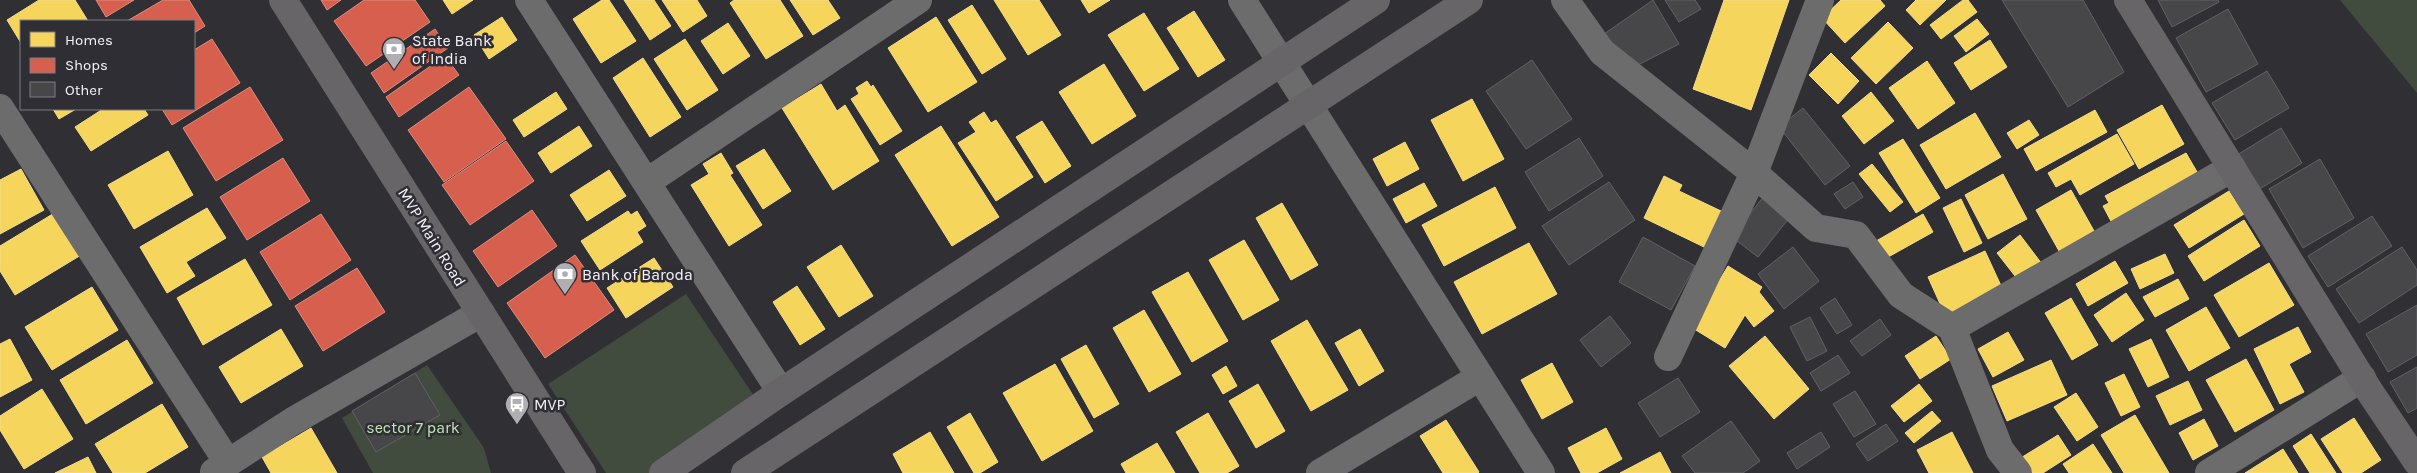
<svg xmlns="http://www.w3.org/2000/svg" width="2417" height="473" font-family="Karla,sans-serif">
<style>
.green{fill:#414b3e}
.homes{fill:#f6d55c;stroke:#f5de8b}
.shops{fill:#d6604d;stroke:#df8c80}
.building{fill:#47474a;stroke:#626266}
.lines{fill:none;stroke-linecap:round;stroke-linejoin:round}
.street{stroke:#6d6c6c;stroke-width:28}
.secondary{stroke:#676567;stroke-width:28}
.labels{text-anchor:middle;dominant-baseline:central;stroke-width:5;stroke-linejoin:round;paint-order:stroke}
.poi-label{font-size:16px;fill:#f4f3f8;stroke:#2f2e35;text-anchor:start}
.street-label{font-size:16px;fill:#f4f3f8;stroke:#2f2e35}
.park-label{font-size:16px;fill:#c1e4b4;stroke:#2f2e35}
</style>
<rect width="100%" height="100%" fill="#302f34"/>
<g class="green">
<polygon points="2340,0 2417,0 2417,93"/>
<polygon points="686,294 762,408 663,473 606,473 548,384"/>
<polygon points="427,365 484,448 491,473 373,473 342,418"/>
</g>
<g class="homes">
<polygon points="39,0 75,0 88,21 21,21 21,43 7,20"/>
<polygon points="443,0 473,0 452,14"/>
<polygon points="602,0 609,0 636,41 601,63 573,19"/>
<polygon points="624,0 654,0 671,26 650,40"/>
<polygon points="662,0 697,0 707,16 683,32"/>
<polygon points="734,0 780,0 803,36 766,59 730,3"/>
<polygon points="790,0 828,0 840,18 813,35"/>
<polygon points="994,0 1039,0 1061,35 1028,55"/>
<polygon points="1081,0 1110,0 1089,13"/>
<polygon points="1724,0 1789,0 1751,110 1693,89"/>
<polygon points="1841,0 1880,0 1885,6 1845,43 1822,18"/>
<polygon points="1916,0 1946,0 1920,25 1906,10"/>
<polygon points="1963,0 1968,0 1977,12 1941,39 1930,25"/>
<polygon points="972,5 1006,59 982,74 948,20"/>
<polygon points="1194,11 1225,60 1198,77 1167,28"/>
<polygon points="1144,13 1179,69 1144,91 1108,35"/>
<polygon points="502,17 517,40 489,59 474,35"/>
<polygon points="936,17 977,82 928,112 888,48"/>
<polygon points="1977,19 1989,34 1966,52 1954,36"/>
<polygon points="1888,22 1913,48 1876,84 1851,58"/>
<polygon points="728,23 750,56 723,74 701,41"/>
<polygon points="685,39 718,90 687,110 654,59"/>
<polygon points="1990,40 2007,67 1971,90 1954,63"/>
<polygon points="1831,53 1859,81 1838,104 1809,75"/>
<polygon points="643,58 681,117 650,137 613,78"/>
<polygon points="1927,61 1955,103 1918,129 1889,88"/>
<polygon points="1104,64 1136,116 1092,144 1059,92"/>
<polygon points="867,81 871,87 873,85 902,131 880,145 851,99 859,94 856,88"/>
<polygon points="821,84 837,111 845,105 879,161 833,190 782,108"/>
<polygon points="556,92 567,109 524,137 513,120"/>
<polygon points="1871,92 1894,121 1864,144 1842,116"/>
<polygon points="1472,99 1504,159 1463,181 1431,120"/>
<polygon points="2162,105 2184,144 2139,169 2117,130"/>
<polygon points="53,109 76,109 59,119"/>
<polygon points="103,109 144,109 148,115 91,151 75,127"/>
<polygon points="2095,110 2107,132 2036,171 2024,149"/>
<polygon points="984,112 991,123 996,120 1033,177 996,201 958,143 976,132 969,122"/>
<polygon points="1975,113 2001,157 1946,189 1920,145"/>
<polygon points="2029,120 2039,135 2017,149 2007,133"/>
<polygon points="1042,121 1071,166 1045,183 1016,137"/>
<polygon points="579,126 592,146 551,173 538,153"/>
<polygon points="941,126 999,217 952,246 895,155"/>
<polygon points="2117,134 2134,164 2080,195 2071,179 2056,187 2048,173"/>
<polygon points="1903,139 1940,198 1916,213 1879,153"/>
<polygon points="1405,142 1419,169 1387,186 1373,159"/>
<polygon points="764,149 791,191 763,209 736,166"/>
<polygon points="168,151 193,195 134,229 108,185"/>
<polygon points="721,153 733,173 730,175 762,225 729,246 691,185 709,174 703,164"/>
<polygon points="2186,153 2200,177 2113,225 2103,206 2109,203 2105,196"/>
<polygon points="1872,164 1903,202 1890,212 1859,174"/>
<polygon points="21,169 44,210 0,234 0,180"/>
<polygon points="609,170 626,196 587,221 570,195"/>
<polygon points="2003,174 2027,219 1988,239 1965,195"/>
<polygon points="1664,176 1682,185 1679,191 1721,211 1704,247 1644,218"/>
<polygon points="1424,183 1437,206 1406,223 1393,199"/>
<polygon points="1495,187 1516,228 1444,266 1422,225"/>
<polygon points="2071,190 2098,238 2063,258 2036,210"/>
<polygon points="2229,191 2244,214 2189,248 2174,225"/>
<polygon points="1961,199 1982,243 1964,252 1943,208"/>
<polygon points="1282,203 1318,265 1291,280 1256,218"/>
<polygon points="207,208 226,238 186,262 195,276 167,293 140,247"/>
<polygon points="628,211 631,215 637,211 646,226 637,232 643,242 600,270 581,241"/>
<polygon points="56,212 81,255 15,295 0,271 0,246"/>
<polygon points="1923,214 1933,232 1881,261 1871,244"/>
<polygon points="2244,220 2260,246 2204,281 2188,256"/>
<polygon points="2020,235 2042,264 2019,281 1997,253"/>
<polygon points="1244,240 1279,300 1243,320 1209,260"/>
<polygon points="1529,243 1557,294 1482,334 1454,282"/>
<polygon points="841,245 873,296 839,317 807,267"/>
<polygon points="1985,251 2003,290 1946,317 1928,277"/>
<polygon points="2165,254 2174,273 2140,289 2131,269"/>
<polygon points="654,258 673,287 626,318 607,288"/>
<polygon points="245,259 272,305 203,345 177,298"/>
<polygon points="2115,261 2128,283 2088,306 2076,284"/>
<polygon points="2269,263 2294,305 2239,337 2214,295"/>
<polygon points="1728,266 1762,287 1759,292 1774,311 1754,327 1745,315 1725,348 1691,327"/>
<polygon points="1188,272 1228,341 1192,362 1152,292"/>
<polygon points="2178,279 2189,299 2155,317 2143,297"/>
<polygon points="797,286 825,329 800,345 773,302"/>
<polygon points="92,287 118,330 52,370 25,327"/>
<polygon points="2126,293 2144,320 2112,342 2094,315"/>
<polygon points="2071,298 2098,345 2072,360 2045,313"/>
<polygon points="2206,307 2230,348 2189,371 2166,330"/>
<polygon points="1144,310 1181,374 1149,392 1113,328"/>
<polygon points="1307,320 1348,390 1311,411 1271,341"/>
<polygon points="2298,327 2311,352 2289,364 2304,392 2280,404 2254,349"/>
<polygon points="281,329 303,366 241,403 219,367"/>
<polygon points="1360,329 1384,371 1359,386 1335,343"/>
<polygon points="2008,332 2024,360 1993,377 1978,349"/>
<polygon points="1765,336 1809,389 1774,419 1729,366"/>
<polygon points="1936,336 1951,359 1920,379 1905,356"/>
<polygon points="10,339 32,380 0,397 0,344"/>
<polygon points="2151,339 2169,377 2148,387 2129,349"/>
<polygon points="127,340 153,383 86,424 60,380"/>
<polygon points="1086,345 1119,404 1094,418 1061,359"/>
<polygon points="2246,359 2274,410 2235,432 2206,380"/>
<polygon points="2051,360 2067,395 2007,421 1992,386"/>
<polygon points="1552,363 1573,402 1542,419 1521,380"/>
<polygon points="1055,364 1093,431 1042,461 1003,393"/>
<polygon points="1226,366 1237,386 1223,394 1212,375"/>
<polygon points="2124,374 2140,407 2121,416 2105,383"/>
<polygon points="2188,381 2202,410 2170,425 2156,396"/>
<polygon points="1258,384 1285,431 1256,448 1229,401"/>
<polygon points="1919,384 1932,401 1904,422 1891,406"/>
<polygon points="42,389 73,439 24,469 0,430 0,416"/>
<polygon points="2076,393 2098,427 2077,441 2054,407"/>
<polygon points="162,404 188,447 145,473 113,473 95,444"/>
<polygon points="1932,411 1941,421 1914,443 1905,433"/>
<polygon points="970,413 998,462 980,473 974,473 947,427"/>
<polygon points="1208,413 1239,466 1227,473 1200,473 1176,432"/>
<polygon points="2135,415 2169,473 2124,473 2101,435"/>
<polygon points="2354,418 2381,460 2361,473 2343,473 2321,439"/>
<polygon points="2204,419 2218,446 2193,460 2179,433"/>
<polygon points="1446,420 1479,472 1478,473 1443,473 1420,436"/>
<polygon points="311,428 337,473 271,473 262,457"/>
<polygon points="1606,428 1622,459 1597,473 1581,473 1568,448"/>
<polygon points="930,432 954,473 903,473 893,454"/>
<polygon points="1952,432 1973,473 1929,473 1917,450"/>
<polygon points="2311,434 2336,473 2310,473 2293,446"/>
<polygon points="2058,435 2071,455 2043,473 2027,473 2019,459"/>
<polygon points="1157,443 1175,473 1126,473 1121,464"/>
<polygon points="2093,444 2112,473 2069,473 2063,464"/>
<polygon points="2283,449 2298,473 2245,473"/>
<polygon points="1660,452 1671,473 1620,473"/>
<polygon points="88,457 96,473 55,473"/>
</g>
<g class="shops">
<polygon points="96,0 134,0 106,17"/>
<polygon points="163,0 189,0 205,26 194,33 194,21 127,21"/>
<polygon points="321,0 341,0 327,10"/>
<polygon points="364,0 415,0 430,22 366,66 334,21"/>
<polygon points="435,29 448,48 384,93 371,73"/>
<polygon points="212,39 240,83 172,125 162,109 194,109 194,50"/>
<polygon points="445,56 459,75 399,117 386,97"/>
<polygon points="250,87 283,140 216,181 183,128"/>
<polygon points="469,87 506,139 444,182 408,130"/>
<polygon points="506,141 534,181 470,225 442,185"/>
<polygon points="283,158 310,201 247,240 220,197"/>
<polygon points="532,210 557,246 498,287 473,251"/>
<polygon points="321,214 351,260 290,300 260,252"/>
<polygon points="575,255 614,310 545,358 507,303"/>
<polygon points="357,268 385,312 323,351 295,306"/>
</g>
<g class="building">
<polygon points="1653,0 1679,44 1634,67 1604,34"/>
<polygon points="1665,0 1695,0 1701,9 1679,22"/>
<polygon points="2002,0 2083,0 2124,72 2068,107"/>
<polygon points="2158,0 2218,0 2219,2 2172,27"/>
<polygon points="2228,9 2258,64 2206,92 2176,38"/>
<polygon points="1532,60 1572,119 1526,149 1486,91"/>
<polygon points="2267,71 2289,108 2235,140 2212,103"/>
<polygon points="1803,108 1850,166 1825,185 1779,127"/>
<polygon points="2281,128 2302,163 2258,190 2237,155"/>
<polygon points="1579,138 1603,176 1549,211 1525,172"/>
<polygon points="2320,159 2354,218 2303,248 2269,189"/>
<polygon points="1609,182 1635,220 1569,265 1542,226"/>
<polygon points="1853,182 1863,197 1845,209 1834,194"/>
<polygon points="1764,196 1790,217 1758,257 1732,237"/>
<polygon points="2372,216 2392,246 2328,287 2308,256"/>
<polygon points="1643,237 1695,266 1671,310 1619,282"/>
<polygon points="1793,247 1819,281 1784,309 1758,274"/>
<polygon points="2402,247 2417,270 2417,285 2359,323 2336,289"/>
<polygon points="1835,298 1852,325 1837,334 1820,308"/>
<polygon points="2417,305 2417,355 2388,372 2366,334"/>
<polygon points="1610,316 1631,343 1601,367 1580,340"/>
<polygon points="1810,317 1827,351 1807,361 1790,327"/>
<polygon points="1880,319 1891,335 1862,356 1850,341"/>
<polygon points="1838,355 1850,373 1821,391 1810,373"/>
<polygon points="2417,367 2417,408 2408,413 2390,382"/>
<polygon points="415,373 440,415 376,452 352,411"/>
<polygon points="1678,378 1700,412 1660,437 1638,403"/>
<polygon points="1855,391 1876,424 1854,437 1833,404"/>
<polygon points="1731,421 1760,461 1743,473 1695,473 1682,456"/>
<polygon points="1886,424 1898,441 1868,461 1856,444"/>
<polygon points="1821,432 1830,447 1797,469 1787,453"/>
</g>
<g class="lines">
<g class="street">
<polyline points="529,0 781,392"/>
<polyline points="1242,0 1541,473"/>
<polyline points="1565,0 1602,52 1754,173 1816,228 1856,235 1901,295 1952,328"/>
<polyline points="0,108 228,463"/>
<polyline points="647,182 918,0"/>
<polyline points="1668,357 1754,173 1820,0"/>
<polyline points="214,472 293,421 481,313"/>
<polyline points="1320,473 1480,377"/>
<polyline points="2018,473 2000,450 1952,328 2232,168"/>
<polyline points="2209,473 2362,378"/>
</g>
<g class="secondary">
<polyline points="283,0 582,473"/>
<polyline points="2128,0 2370,392 2417,462"/>
<polyline points="663,473 781,392 1376,0"/>
<polyline points="745,473 1469,0"/>
</g>
</g>
<defs>
<g id="bank-pin" transform="scale(1.25)"><path d="M0 17L-7.5 6A9.5 9.5 0 1 1 7.5 6Z" fill="#afaeb3" stroke="#2f2e35"/><path d="M-6-4H6V4H-6ZM0-2.3a2.3 2.3 0 1 0 0 4.6a2.3 2.3 0 1 0 0-4.6Z" fill="#fff"/></g>
<g id="bus-pin" transform="scale(1.25)"><path d="M0 17L-7.5 6A9.5 9.5 0 1 1 7.5 6Z" fill="#afaeb3" stroke="#2f2e35"/><path d="M-5-6H5V4H4V6H2V4H-2V6H-4V4H-5ZM-3.5-4V0h7V-4ZM-3.5 1.2v1.5H-2V1.2ZM2 1.2v1.5H3.5V1.2Z" fill="#fff"/></g>
</defs>
<g fill-rule="evenodd">
<use href="#bank-pin" x="394" y="49"/>
<use href="#bank-pin" x="565" y="274"/>
<use href="#bus-pin" x="517" y="404"/>
</g>
<g class="labels">
<g class="poi-label">
<text x="412" y="40">State Bank<tspan x="412" dy="18">of India</tspan></text>
<text x="582" y="274">Bank of Baroda</text>
<text x="534" y="404">MVP</text>
</g>
<g class="street-label">
<text transform="translate(432 237) rotate(58)">MVP Main Road</text>
</g>
<g class="park-label">
<text x="413" y="427">sector 7 park</text>
</g>
</g>
<rect x="20" y="20" width="175" height="90" fill="#2f2e35" stroke="#7e7d83"/>
<rect x="30" y="32" width="25" height="15" fill="#f6d55c" stroke="#7e7d83"/>
<text x="65" y="45" font-size="15" fill="#f4f3f8">Homes</text>
<rect x="30" y="58" width="25" height="15" fill="#d6604d" stroke="#7e7d83"/>
<text x="65" y="70" font-size="15" fill="#f4f3f8">Shops</text>
<rect x="30" y="82" width="25" height="15" fill="#47474a" stroke="#7e7d83"/>
<text x="65" y="95" font-size="15" fill="#f4f3f8">Other</text>
</svg>
